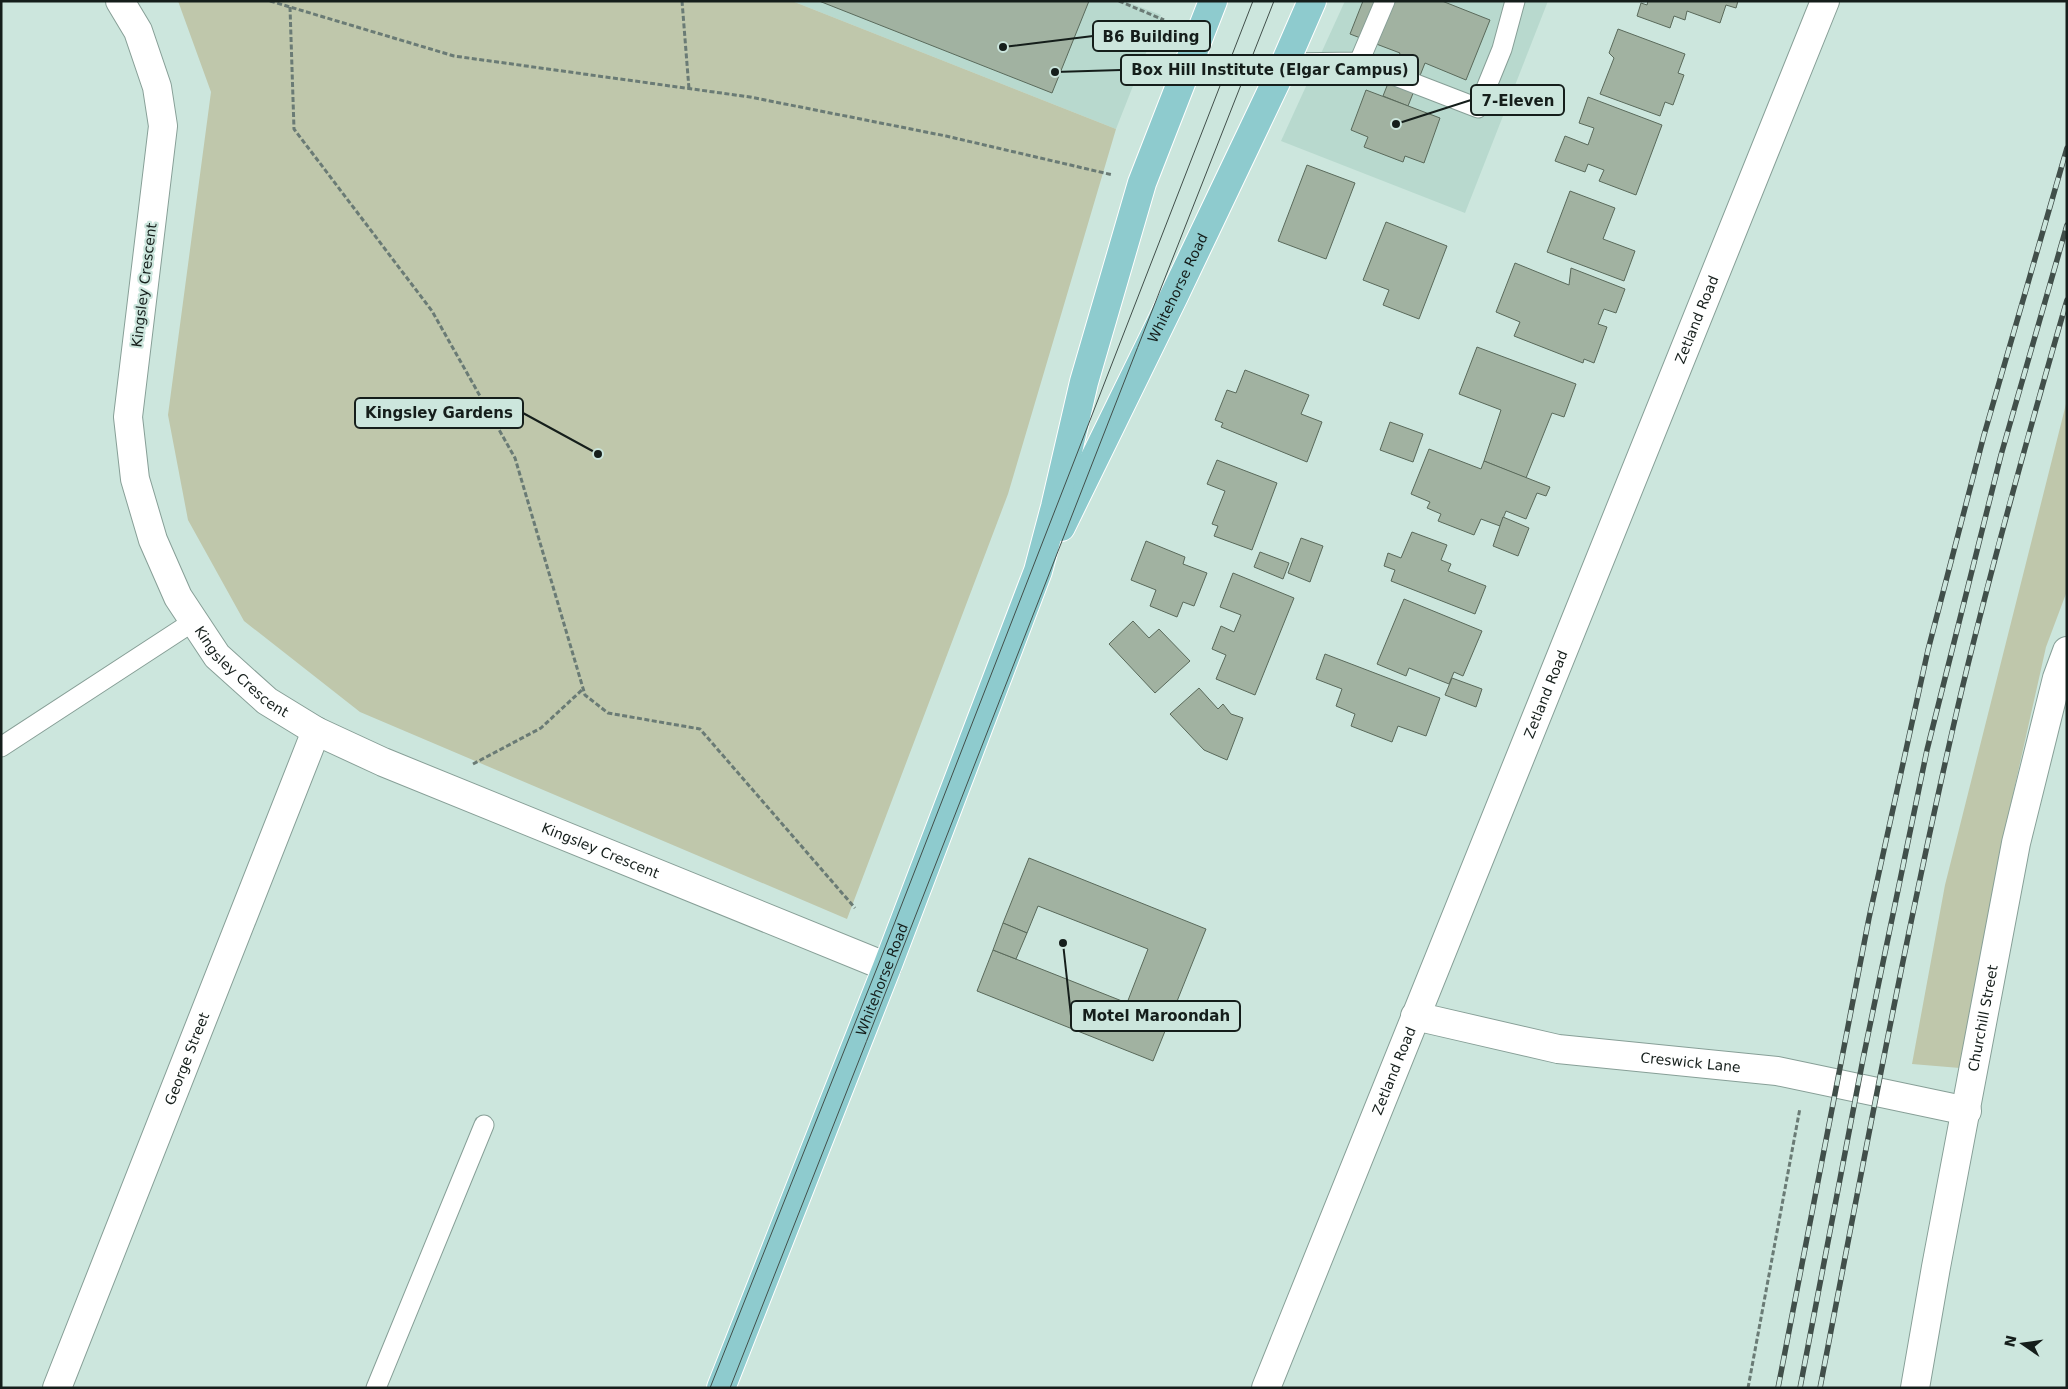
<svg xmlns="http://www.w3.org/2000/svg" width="2068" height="1389" font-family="'DejaVu Sans',sans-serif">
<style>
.built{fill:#b8d9ce}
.green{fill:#bfc7ab}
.building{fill:#a1b2a1;stroke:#5a6a5b}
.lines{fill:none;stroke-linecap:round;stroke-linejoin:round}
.lane-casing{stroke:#879f97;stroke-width:21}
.street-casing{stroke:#879f97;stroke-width:30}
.primary-casing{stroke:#fff;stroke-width:30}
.path{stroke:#6a7b75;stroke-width:3;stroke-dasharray:5 2.5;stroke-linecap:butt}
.lane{stroke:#fff;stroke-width:19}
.street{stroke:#fff;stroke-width:28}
.primary{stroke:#8ecbce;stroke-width:28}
.tram{stroke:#414f4a;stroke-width:1}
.rail-casing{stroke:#414f4a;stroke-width:5.5}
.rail{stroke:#cce6dd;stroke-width:4;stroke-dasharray:11;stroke-linecap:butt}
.labels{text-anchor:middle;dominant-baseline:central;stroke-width:4.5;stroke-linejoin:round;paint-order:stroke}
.street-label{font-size:14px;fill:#151e1b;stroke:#cce6dd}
.leader{fill:none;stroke:#151e1b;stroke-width:2}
.callout-dot{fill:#151e1b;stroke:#cce6dd;stroke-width:2}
.callout{fill:#cce6dd;stroke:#151e1b;stroke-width:2}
.callout-label{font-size:15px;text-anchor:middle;font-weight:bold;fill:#151e1b}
</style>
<rect width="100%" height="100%" fill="#cce6dd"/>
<g class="built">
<polygon points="792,1 1125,1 1161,15 1116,129"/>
<polygon points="1345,1 1548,1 1465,213 1281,141"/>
</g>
<g class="green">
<polygon points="178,1 792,1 1116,129 1008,494 847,919 360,712 244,621 188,520 168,415 211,92"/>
<polygon points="2067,400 2067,591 2046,647 2003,839 1960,1068 1912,1064 1945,885"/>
</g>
<g class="building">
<polygon points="819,1 1089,1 1052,93"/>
<polygon points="1363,1 1442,1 1490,20 1466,80 1425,63 1408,106 1383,96 1400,53 1350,34"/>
<polygon points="1648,1 1738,1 1736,8 1726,5 1720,23 1687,11 1685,20 1674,16 1670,28 1637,16 1641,3 1647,5"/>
<polygon points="1618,29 1685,54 1678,73 1684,75 1673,105 1665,102 1660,116 1600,94 1614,58 1609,53"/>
<polygon points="1366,90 1440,118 1424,163 1405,156 1403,162 1364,147 1368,137 1351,130"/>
<polygon points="1588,97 1662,125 1636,195 1599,181 1604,170 1588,164 1585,172 1555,161 1565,136 1588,145 1594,128 1579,123"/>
<polygon points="1307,165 1355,183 1326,259 1278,241"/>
<polygon points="1570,191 1615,208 1603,239 1635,251 1624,281 1547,252"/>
<polygon points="1386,222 1447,246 1419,319 1383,305 1389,290 1363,280"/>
<polygon points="1515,263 1569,285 1571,268 1625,289 1616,313 1604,309 1598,324 1607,327 1594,363 1584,359 1583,363 1514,336 1520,322 1496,312"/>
<polygon points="1477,347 1576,384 1564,417 1552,413 1526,478 1484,461 1501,410 1459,394"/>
<polygon points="1245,370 1309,395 1301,414 1322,422 1307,462 1221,427 1223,423 1215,420 1227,390 1236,393"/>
<polygon points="1390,422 1423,434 1413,462 1380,450"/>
<polygon points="1429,449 1481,469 1484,461 1550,487 1546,496 1537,493 1526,519 1506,511 1500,526 1481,519 1474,535 1438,521 1441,514 1427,508 1430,502 1411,494"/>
<polygon points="1217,460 1277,483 1252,550 1214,536 1218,526 1212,524 1225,491 1207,484"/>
<polygon points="1503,517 1529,528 1518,556 1493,546"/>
<polygon points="1412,532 1447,545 1441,560 1451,564 1448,571 1486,586 1475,614 1391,581 1395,570 1384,566 1388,553 1401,558"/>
<polygon points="1301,538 1323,546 1310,582 1288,573"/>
<polygon points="1146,541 1185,557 1183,564 1207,573 1194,606 1183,602 1177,617 1150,606 1156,590 1131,580"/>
<polygon points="1260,552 1289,563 1283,579 1254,567"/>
<polygon points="1233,573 1294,598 1255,695 1216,679 1226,655 1212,649 1221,626 1234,632 1241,615 1220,607"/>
<polygon points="1404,599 1482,631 1463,676 1454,672 1449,684 1409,668 1406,676 1377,664"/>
<polygon points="1133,621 1149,638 1159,629 1190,661 1155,693 1109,644"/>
<polygon points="1325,654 1440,698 1426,736 1398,726 1392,742 1351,726 1355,714 1336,706 1342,689 1316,679"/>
<polygon points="1452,678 1482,689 1476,707 1445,695"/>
<polygon points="1199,688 1218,709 1223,704 1231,714 1243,718 1227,760 1204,750 1170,714"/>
<polygon points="1029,858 1206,929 1153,1061 977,991 993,950 1127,1003 1148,949 1038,906 1027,933 1003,923"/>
<polygon points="1003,923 1027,933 1016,959 993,950"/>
</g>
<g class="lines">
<g class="lane-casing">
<g id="lane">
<polyline points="1359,62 1478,108 1502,49 1515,1"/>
<polyline points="1285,63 1359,62 1385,1"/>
<polyline points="1,747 194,621"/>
<polyline points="376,1388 484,1125"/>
</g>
</g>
<g class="street-casing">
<g id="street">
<path id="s1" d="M120 1 138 31 157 87 163 126 128 417 135 479 153 540 178 597 217 656 267 701 316 731 383 762 887 967"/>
<path id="s2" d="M1415 1016 1558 1049 1777 1071 1967 1111"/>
<path id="s3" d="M57 1388 316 731"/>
<path id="s4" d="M1266 1388 1825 1"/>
<path id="s5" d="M1915 1388 1936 1267 2016 843 2057 678 2067 651"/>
</g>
</g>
<g class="primary-casing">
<g id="primary">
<path id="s6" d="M1061 527 1174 296 1285 63 1312 1"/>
<path id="s7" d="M721 1388 887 967 1038 571 1055 507 1084 382 1142 183 1213 1"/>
</g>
</g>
<g class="path">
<polyline points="270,1 454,56 750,97 946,136 1113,175"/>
<polyline points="682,1 689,89"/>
<polyline points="1119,1 1164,20"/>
<polyline points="290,7 294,129 432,311 515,458 585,695 608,713 700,729 855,908"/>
<polyline points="473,764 541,728 583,689"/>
<polyline points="1748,1388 1800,1108"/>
</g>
<use href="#lane" class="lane"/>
<use href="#street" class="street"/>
<use href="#primary" class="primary"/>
<g class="tram">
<polyline points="710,1388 879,963 1253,1"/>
<path d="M730 1388C913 926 1091 463 1274 1"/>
</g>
<g class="rail-casing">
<g id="rail">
<polyline points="1778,1388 1869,918 1928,650 1984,435 2067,148"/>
<polyline points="1800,1388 1863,1059 1927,750 2001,455 2067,225"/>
<path d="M1820 1388C1864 1160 1906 932 1958 706 1990 570 2028 435 2067 300"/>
</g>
</g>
<use href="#rail" class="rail"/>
</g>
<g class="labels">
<g class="street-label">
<text transform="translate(144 285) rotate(-83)">Kingsley Crescent</text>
<text stroke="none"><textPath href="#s6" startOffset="266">Whitehorse Road</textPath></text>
<text stroke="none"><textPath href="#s4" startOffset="1152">Zetland Road</textPath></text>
<text stroke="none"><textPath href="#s1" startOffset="714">Kingsley Crescent</textPath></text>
<text stroke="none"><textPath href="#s4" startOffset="748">Zetland Road</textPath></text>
<text stroke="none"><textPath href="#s1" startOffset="1119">Kingsley Crescent</textPath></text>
<text stroke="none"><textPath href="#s7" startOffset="439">Whitehorse Road</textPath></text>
<text stroke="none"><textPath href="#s5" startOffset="376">Churchill Street</textPath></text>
<text stroke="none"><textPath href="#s3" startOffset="354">George Street</textPath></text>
<text stroke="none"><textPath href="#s2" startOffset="280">Creswick Lane</textPath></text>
<text stroke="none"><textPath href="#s4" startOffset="342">Zetland Road</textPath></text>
</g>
</g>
<path class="leader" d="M1003 47L1093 36M1055 72L1121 70M1396 124L1471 100M598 454L523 413M1063 943L1071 1016"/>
<g class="callout-dot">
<circle cx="1003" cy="47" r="5"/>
<circle cx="1055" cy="72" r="5"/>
<circle cx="1396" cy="124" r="5"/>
<circle cx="598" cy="454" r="5"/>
<circle cx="1063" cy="943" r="5"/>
</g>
<g class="callout">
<rect x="1093" y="21" width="117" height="30" rx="5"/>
<rect x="1121" y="55" width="297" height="30" rx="5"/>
<rect x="1471" y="85" width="93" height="30" rx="5"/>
<rect x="355" y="398" width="168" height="30" rx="5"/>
<rect x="1071" y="1001" width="169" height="30" rx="5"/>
</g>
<g class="callout-label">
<text x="1151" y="42">B6 Building</text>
<text x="1270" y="75">Box Hill Institute (Elgar Campus)</text>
<text x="1518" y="106">7-Eleven</text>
<text x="439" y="418">Kingsley Gardens</text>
<text x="1156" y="1021">Motel Maroondah</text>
</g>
<rect width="2068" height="1389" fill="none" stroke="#151e1b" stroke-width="5"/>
<g transform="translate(2023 1344) rotate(283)" stroke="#cce6dd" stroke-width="4" paint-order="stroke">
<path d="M0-4L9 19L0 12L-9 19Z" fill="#151e1b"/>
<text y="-8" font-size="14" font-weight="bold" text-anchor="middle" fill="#151e1b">N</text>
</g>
</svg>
